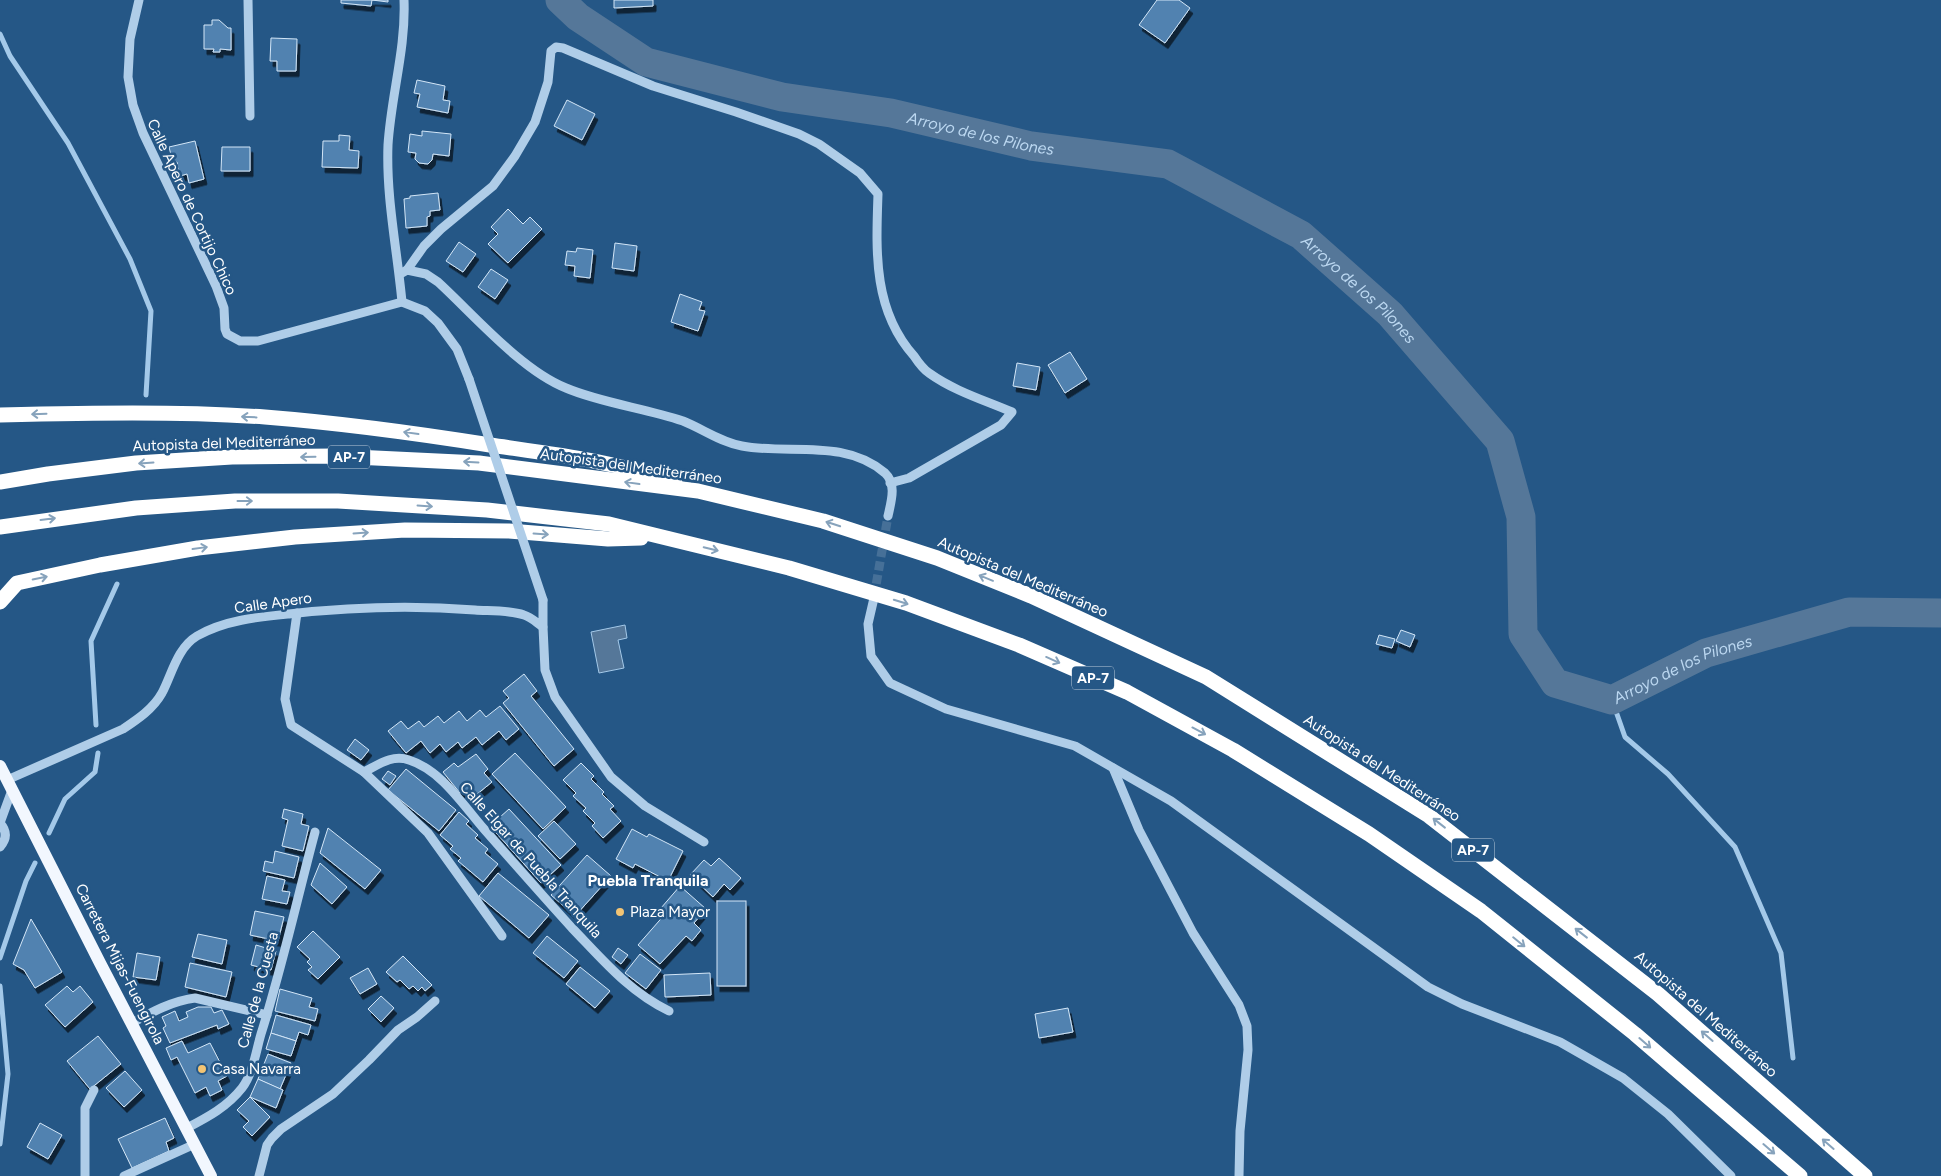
<svg xmlns="http://www.w3.org/2000/svg" width="1941" height="1176" viewBox="0 0 1941 1176" font-family="Figtree,sans-serif">
  <style>
    .water { fill: #579; stroke: #a4c9e9 }
    .lines { fill: none; stroke-linecap: round; stroke-linejoin: round }
    .stream { stroke: #a4c9e9; stroke-width: 5 }
    .river { stroke: #579; stroke-width: 29 }
    .building { fill: #5182b0; stroke: #d3e6f7; filter: url(#shadow) }
    .minor-tunnel { stroke: #467098; stroke-width: 9; stroke-dasharray: 9 4.5; stroke-linecap: butt }
    .minor { stroke: #afcde8; stroke-width: 9 }
    .major { stroke: #f2f7fe; stroke-width: 12 }
    .highway { stroke: #fff; stroke-width: 15 }
    .minor-bridge { stroke: #afcde8; stroke-width: 9 }
    .oneway { stroke: #87a3bc }
    .poi-dot { fill: #f2c474; stroke: #255786; stroke-width: 2 }
    .labels { text-anchor: middle; dominant-baseline: central; stroke-width: 5; stroke-linejoin: round; paint-order: stroke }
    .shield { fill: #255786; stroke: #becddb; stroke-width: 1 }
    .shield-label { font-size: 14px; font-weight: bold; fill: #fff }
    .street-label { font-size: 15px; fill: #fff; stroke: #255786 }
    .poi-label { font-size: 15px; fill: #fff; stroke: #255786; text-anchor: start }
    .water-label { font-size: 16px; font-style: italic; fill: #bbd7f0; stroke: #255786 }
    .neighbourhood-label { font-size: 16px; font-weight: bold; fill: #fff; stroke: #255786 }
  </style>
  <defs>
    <filter id="shadow"><feDropShadow dx="3" dy="5.5" stdDeviation="0" flood-color="#0009"/></filter>
  </defs>
  <rect width="100%" height="100%" fill="#255786"/>
  <!-- water -->
  <path class="water" d="M625 625 627 638 618 640 624 668 599 673 591 632Z"/>
  <g class="lines">
    <!-- stream -->
    <g class="stream">
      <path d="M0 34 10 56 68 143 130 259 151 311 146 395"/>
      <path d="M1612 700 1625 737 1668 774 1735 847 1781 953 1793 1058"/>
      <path d="M96 725 91 641 117 584"/>
      <path d="M49 833 65 799 95 772 98 753"/>
      <path d="M0 958 26 881 35 863"/>
      <path d="M0 986 8 1074 0 1144"/>
    </g>
    <!-- river -->
    <path class="river" id="s1" d="M560 0 578 17 646 62 782 97 891 113 1031 146 1168 164 1301 235 1390 314 1500 441 1521 517 1523 634 1555 683 1612 700 1706 653 1849 612 1941 613"/>
  </g>
  <!-- building -->
  <g class="building">
    <path d="M341 0H388V2L372 0 371 6 341 3Z"/>
    <path d="M614 0H653V6L614 8Z"/>
    <path d="M1157 0H1179L1190 8 1165 43 1139 25Z"/>
    <path d="M212 20H219L228 28H231V50L220 49V52H213L214 49H204V25H212Z"/>
    <path d="M271 38 297 39 296 71H277V61H270Z"/>
    <path d="M417 80 445 86 443 100 450 101 448 113 417 107 420 94 414 93Z"/>
    <path d="M567 100 595 114 582 140 554 126Z"/>
    <path d="M422 131 451 134 449 156 433 154 432 160 428 164 419 163 415 159 416 153 408 152 410 134 422 136Z"/>
    <path d="M339 135 350 136 349 150 359 151 358 168 322 167 323 141H339Z"/>
    <path d="M195 141 204 179 189 183 187 174 180 176 177 162 173 163 169 147Z"/>
    <path d="M222 147H250V171H221Z"/>
    <path d="M438 193 440 210 430 211V216L427 217V226L406 228 404 199 410 198V196Z"/>
    <path d="M508 209 523 224 530 217 542 229 508 263 488 244 498 234 491 227Z"/>
    <path d="M459 242 476 254 463 272 446 261Z"/>
    <path d="M615 243 637 246 634 271 612 268Z"/>
    <path d="M577 248 593 250 590 278 574 276 575 266 565 265 567 251 576 252Z"/>
    <path d="M491 269 508 280 495 299 478 287Z"/>
    <path d="M680 294 702 302 699 310 705 311 698 331 671 322Z"/>
    <path d="M1070 352 1087 379 1065 393 1048 365Z"/>
    <path d="M1017 363 1040 367 1036 390 1013 386Z"/>
    <path d="M1401 630 1415 635 1410 647 1396 641Z"/>
    <path d="M1379 635 1395 639 1392 648 1376 644Z"/>
    <path d="M524 674 537 691 531 696 574 749 554 766 503 703 509 698 503 691Z"/>
    <path d="M500 706 519 729 506 740 499 731 482 745 476 737 462 748 458 742 446 752 440 744 430 753 421 741 406 753 388 731 401 721 408 729 419 721 424 727 438 716 444 723 459 711 467 721 480 710 486 717Z"/>
    <path d="M355 739 369 750 361 760 347 750Z"/>
    <path d="M515 753 566 807 543 829 492 774Z"/>
    <path d="M476 754 488 769 484 773 492 782 476 795 473 792 469 795 465 790 460 793 443 772 454 763 458 767Z"/>
    <path d="M581 763 594 776 591 779 604 792 602 794 614 806 610 809 621 821 603 838 592 826 595 823 583 811 586 808 573 796 576 793 563 780Z"/>
    <path d="M406 769 456 810 439 831 388 790Z"/>
    <path d="M388 771 396 776 390 785 382 779Z"/>
    <path d="M284 809 303 814 301 824 309 826 303 851 282 846 288 820 282 818Z"/>
    <path d="M509 809 561 865 541 883 490 826Z"/>
    <path d="M459 812 469 821 466 824 478 835 475 838 488 849 485 853 498 864 483 882 458 861 461 858 450 849 453 846 440 835Z"/>
    <path d="M554 821 576 844 560 859 538 836Z"/>
    <path d="M328 828 381 870 365 889 320 853Z"/>
    <path d="M632 829 647 837 649 834 683 851 668 881 635 864 633 868 616 859Z"/>
    <path d="M275 851 299 857 294 878 263 871 265 861 273 863Z"/>
    <path d="M587 855 611 876 575 916 551 895Z"/>
    <path d="M719 858 741 878 730 890 724 884 713 897 690 875 704 860 711 866Z"/>
    <path d="M320 863 347 887 332 904 311 885Z"/>
    <path d="M498 873 549 915 529 938 479 896Z"/>
    <path d="M267 876 285 880 282 891 290 892 287 904 262 899Z"/>
    <path d="M680 886 706 909 694 923 701 930 692 941 686 936 660 964 638 945 666 913 661 908Z"/>
    <rect x="717" y="901" width="29" height="85"/>
    <path d="M255 911 284 917 278 941 250 935Z"/>
    <path d="M31 919 62 972 35 988 24 970 13 964Z"/>
    <path d="M313 931 340 957 318 979 308 970 312 967 307 962 310 959 297 947Z"/>
    <path d="M198 934 227 940 222 964 192 957Z"/>
    <path d="M547 936 578 961 564 978 533 953Z"/>
    <path d="M256 945 276 951 271 970 251 965Z"/>
    <path d="M618 948 628 955 621 964 612 957Z"/>
    <path d="M137 953 160 957 156 980 133 977Z"/>
    <path d="M640 954 661 970 646 989 625 973Z"/>
    <path d="M403 956 432 985 425 991 422 987 418 991 413 986 409 989 400 980 397 982 386 972Z"/>
    <path d="M190 963 232 972 226 997 185 987Z"/>
    <path d="M580 967 610 991 595 1008 566 984Z"/>
    <path d="M368 968 377 984 360 994 350 978Z"/>
    <path d="M710 973 711 995 665 997 664 975Z"/>
    <path d="M67 986 73 992 80 986 93 1002 65 1027 45 1005Z"/>
    <path d="M280 989 312 998 309 1007 318 1009 315 1021 275 1011Z"/>
    <path d="M381 996 394 1008 381 1022 368 1009Z"/>
    <path d="M198 1007H211L214 1013 222 1010 229 1024 218 1029 217 1025 170 1043 163 1028 166 1026 162 1017 175 1011 179 1021 188 1017 186 1012Z"/>
    <path d="M1068 1008 1073 1032 1039 1038 1035 1014Z"/>
    <path d="M276 1015 311 1025 308 1035 299 1032 296 1041 271 1033Z"/>
    <path d="M271 1033 296 1041 291 1056 266 1049Z"/>
    <path d="M98 1036 121 1064 90 1089 67 1061Z"/>
    <path d="M182 1041 188 1053 210 1043 227 1076 218 1081 222 1090 210 1096 206 1087 195 1093 177 1057 171 1060 166 1048Z"/>
    <path d="M268 1054 291 1063 280 1089 258 1079Z"/>
    <path d="M125 1071 142 1090 124 1107 106 1088Z"/>
    <path d="M258 1079 283 1090 276 1108 250 1097Z"/>
    <path d="M250 1097 270 1117 252 1136 243 1127 249 1121 237 1110Z"/>
    <path d="M165 1118 174 1138 166 1142 169 1151 132 1168 118 1139Z"/>
    <path d="M40 1123 62 1135 48 1159 27 1147Z"/>
  </g>
  <g class="lines">
    <!-- minor-tunnel -->
    <path class="minor-tunnel" d="M874 597 888 516"/>
    <!-- minor -->
    <g class="minor">
      <path d="M139 0 130 39 128 77 133 105 143 133 216 286 224 308 225 329 227 334 240 341H258L402 302 425 311 438 323 457 349 469 379"/>
      <path d="M248 0 250 116"/>
      <path d="M407 270 426 274 438 282C474 315 521 370 566 388 601 403 645 408 683 421 703 429 720 442 742 446 788 455 844 438 885 473 897 484 891 502 888 516"/>
      <path d="M400 274 407 270 424 246 441 229 493 186 515 156 535 122 548 82 551 51 556 47 563 48 653 86 736 112 799 134 819 144 860 173 878 194C876 252 873 310 914 356 918 362 923 369 929 373 954 391 984 400 1012 412L1001 425 909 478 890 483"/>
      <path d="M402 302C397 249 386 197 388 145 391 96 406 49 404 0"/>
      <path d="M874 598 868 624 871 656 890 683 946 709 1075 746 1171 801 1428 987 1462 1004 1560 1042 1623 1078 1668 1114 1731 1176"/>
      <path d="M297 613 285 699 291 725 364 772 428 833 502 936"/>
      <path d="M543 627 545 670 555 697 611 777 645 806 704 842"/>
      <path d="M1113 768 1139 830 1193 933 1239 1005 1247 1026 1248 1050 1240 1131 1239 1176"/>
      <path d="M364 772C378 765 392 754 409 760 441 770 463 805 484 829 513 862 542 895 572 928 602 959 629 992 669 1011"/>
      <path d="M7 780 123 729C138 719 153 709 162 693 172 674 177 648 197 636 225 620 258 617 289 614 351 607 412 605 475 610 490 611 509 610 524 615 531 617 537 623 543 627V600"/>
      <path d="M0 847C7 839 7 831 0 823L12 790"/>
      <path d="M132 1023C152 1012 172 1001 195 998L267 1015"/>
      <path d="M187 1128C208 1117 227 1107 242 1088 253 1074 256 1051 261 1034 282 968 297 899 315 832"/>
      <path d="M85 1176V1108L94 1090"/>
      <path d="M124 1176 195 1144"/>
      <path d="M259 1176 267 1145 272 1138 281 1129 333 1094 369 1060 398 1030 417 1017 435 1001"/>
    </g>
    <!-- major -->
    <path class="major" d="M0 766 100 963 211 1176"/>
    <!-- highway -->
    <g class="highway">
      <path d="M0 415C88 413 177 411 265 417 340 423 415 433 490 445 552 454 616 461 675 483"/>
      <path d="M0 482 48 474 136 463 232 457 334 456 479 463 698 491 823 521 937 558 1031 596 1206 677 1429 816 1658 994 1865 1176"/>
      <path d="M0 527 136 508 235 501H338L487 510 609 524 789 568 906 603 1019 645 1127 692 1233 750 1369 834 1481 911 1635 1034 1800 1176"/>
      <path d="M0 602 17 583 100 565 198 548 295 537 405 530 509 531 608 539 641 538"/>
    </g>
    <!-- minor-bridge -->
    <path class="minor-bridge" d="M469 379 543 600"/>
  </g>
  <!-- one-way arrows -->
  <defs><path id="oneway-shaft" d="M-6 0H5M1.5-3L5.5 0L1.5 3" fill="none" stroke-width="1.6" stroke-linecap="round" stroke-linejoin="round" transform="scale(1.25)"/></defs>
  <g class="oneway">
    <use href="#oneway-shaft" transform="translate(39 414) rotate(178)"/>
    <use href="#oneway-shaft" transform="translate(249 417) rotate(-177)"/>
    <use href="#oneway-shaft" transform="translate(411 433) rotate(-172)"/>
    <use href="#oneway-shaft" transform="translate(308 457) rotate(179)"/>
    <use href="#oneway-shaft" transform="translate(471 462) rotate(-177)"/>
    <use href="#oneway-shaft" transform="translate(146 463) rotate(176)"/>
    <use href="#oneway-shaft" transform="translate(632 483) rotate(-172)"/>
    <use href="#oneway-shaft" transform="translate(245 501)"/>
    <use href="#oneway-shaft" transform="translate(425 506) rotate(4)"/>
    <use href="#oneway-shaft" transform="translate(48 519) rotate(-7)"/>
    <use href="#oneway-shaft" transform="translate(833 524) rotate(-162)"/>
    <use href="#oneway-shaft" transform="translate(361 533) rotate(-4)"/>
    <use href="#oneway-shaft" transform="translate(541 534) rotate(4)"/>
    <use href="#oneway-shaft" transform="translate(200 548) rotate(-8)"/>
    <use href="#oneway-shaft" transform="translate(711 549) rotate(13)"/>
    <use href="#oneway-shaft" transform="translate(40 578) rotate(-12)"/>
    <use href="#oneway-shaft" transform="translate(986 578) rotate(-158)"/>
    <use href="#oneway-shaft" transform="translate(901 602) rotate(17)"/>
    <use href="#oneway-shaft" transform="translate(1053 660) rotate(24)"/>
    <use href="#oneway-shaft" transform="translate(1199 731) rotate(28)"/>
    <use href="#oneway-shaft" transform="translate(1439 823) rotate(-142)"/>
    <use href="#oneway-shaft" transform="translate(1581 933) rotate(-142)"/>
    <use href="#oneway-shaft" transform="translate(1519 942) rotate(39)"/>
    <use href="#oneway-shaft" transform="translate(1707 1036) rotate(-139)"/>
    <use href="#oneway-shaft" transform="translate(1645 1043) rotate(41)"/>
    <use href="#oneway-shaft" transform="translate(1828 1144) rotate(-139)"/>
    <use href="#oneway-shaft" transform="translate(1769 1149) rotate(41)"/>
  </g>
  <!-- markers -->
  <g class="poi-dot">
    <circle cx="620" cy="912" r="5"/>
    <circle cx="202" cy="1069" r="5"/>
  </g>
  <g class="labels">
    <!-- shield labels -->
    <g class="shield">
      <rect x="328" y="445.5" width="42" height="23" rx="4"/>
      <rect x="1072" y="666.5" width="42" height="23" rx="4"/>
      <rect x="1452" y="838.5" width="42" height="23" rx="4"/>
    </g>
    <g class="shield-label">
      <text x="349" y="457">AP-7</text>
      <text x="1093" y="678">AP-7</text>
      <text x="1473" y="850">AP-7</text>
    </g>
    <!-- street labels -->
    <g class="street-label">
      <text transform="translate(192 207) rotate(65)">Calle Apero de Cortijo Chico</text>
      <text transform="translate(224 443) rotate(-2)">Autopista del Mediterráneo</text>
      <text transform="translate(631 466) rotate(8)">Autopista del Mediterráneo</text>
      <text transform="translate(1023 577) rotate(23)">Autopista del Mediterráneo</text>
      <text transform="translate(273 603) rotate(-8)">Calle Apero</text>
      <text transform="translate(1382 768) rotate(33)">Autopista del Mediterráneo</text>
      <text transform="translate(531 860) rotate(48)">Calle Elgar de Puebla Tranquila</text>
      <text transform="translate(120 964) rotate(63)">Carretera Mijas-Fuengirola</text>
      <text transform="translate(258 990) rotate(-75)">Calle de la Cuesta</text>
      <text transform="translate(1706 1014) rotate(41)">Autopista del Mediterráneo</text>
    </g>
    <!-- poi labels -->
    <g class="poi-label">
      <text x="630" y="912">Plaza Mayor</text>
      <text x="212" y="1069">Casa Navarra</text>
    </g>
    <!-- water labels -->
    <g class="water-label">
      <text stroke="none"><textPath href="#s1" startOffset="449">Arroyo de los Pilones</textPath></text>
      <text stroke="none"><textPath href="#s1" startOffset="869">Arroyo de los Pilones</textPath></text>
      <text stroke="none"><textPath href="#s1" startOffset="1468">Arroyo de los Pilones</textPath></text>
    </g>
    <!-- neighbourhood labels -->
    <g class="neighbourhood-label">
      <text x="648" y="880">Puebla Tranquila</text>
    </g>
  </g>
</svg>
